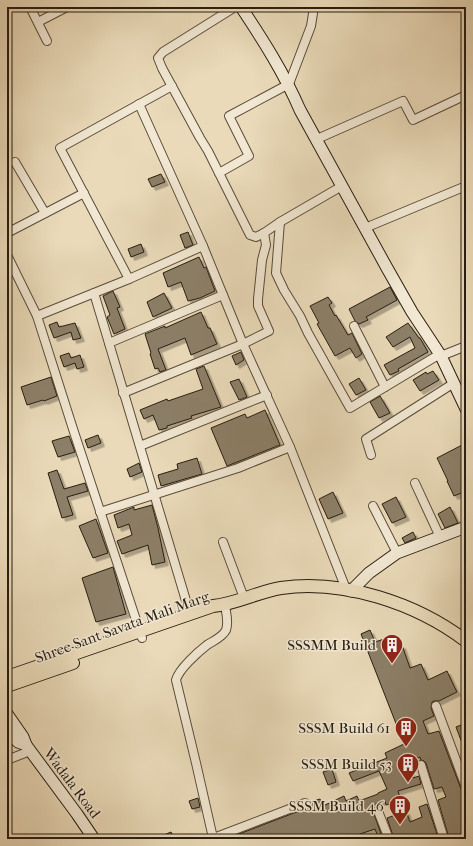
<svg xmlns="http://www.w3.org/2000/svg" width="473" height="846" viewBox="0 0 473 846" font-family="'IM FELL French Canon',serif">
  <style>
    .building { fill: #8c7f68; stroke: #271d10; filter: url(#shadow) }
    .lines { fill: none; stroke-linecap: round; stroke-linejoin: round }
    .street-casing { stroke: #584c3a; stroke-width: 10 }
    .secondary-casing { stroke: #271d10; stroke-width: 13 }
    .primary-casing { stroke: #271d10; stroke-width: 14 }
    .street { stroke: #f1e7d2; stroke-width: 8 }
    .secondary { stroke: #f1e7d2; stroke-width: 11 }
    .primary { stroke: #eadab9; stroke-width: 12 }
    .labels { text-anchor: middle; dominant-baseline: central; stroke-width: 3; stroke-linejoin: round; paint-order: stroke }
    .street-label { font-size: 15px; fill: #271d10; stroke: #f1e7d2 }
    .poi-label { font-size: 15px; fill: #271d10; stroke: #f1e7d2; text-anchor: end }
  </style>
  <defs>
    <filter id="shadow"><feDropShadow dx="3.5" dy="3.5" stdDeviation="0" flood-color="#0004"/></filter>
  </defs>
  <rect width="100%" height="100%" fill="#eadab9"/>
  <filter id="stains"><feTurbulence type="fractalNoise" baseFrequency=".005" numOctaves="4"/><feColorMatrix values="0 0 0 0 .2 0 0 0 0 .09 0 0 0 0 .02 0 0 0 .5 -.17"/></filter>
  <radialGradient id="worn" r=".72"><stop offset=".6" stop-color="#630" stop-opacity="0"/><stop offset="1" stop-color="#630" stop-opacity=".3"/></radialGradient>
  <!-- building -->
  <g class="building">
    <path d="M161 174 165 182 152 187 148 179Z"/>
    <path d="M188 232 193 245 185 248 180 235Z"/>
    <path d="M141 244 144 252 131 257 128 249Z"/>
    <path d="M199 257 204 268 206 267 215 291 200 298 188 301 181 282 168 287 163 273Z"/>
    <path d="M390 287 397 300 366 317 368 320 359 324 355 321 349 309Z"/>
    <path d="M113 291 120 307 117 308 125 329 114 334 107 317 110 315 103 296Z"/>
    <path d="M164 293 172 308 153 317 147 302Z"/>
    <path d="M328 297 332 303 329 305 335 316 336 315 348 335 352 333 362 354 356 358 350 348 335 356 317 324 319 323 310 306Z"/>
    <path d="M201 312 208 328H210L217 344 191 355 185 338 158 349 166 370 160 372 158 368 155 369 150 354 151 353 145 334 165 326V328Z"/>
    <path d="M57 322 59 327 75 323 81 338 73 340 71 332 54 338 49 325Z"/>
    <path d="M408 323 419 338H420L428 352 398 369 399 371 390 375 384 365 415 348 410 337 393 347 386 337Z"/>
    <path d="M241 352 244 360 236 365 232 356Z"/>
    <path d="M69 353 71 358 80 355 84 367 77 369 75 363 64 367 60 356Z"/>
    <path d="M204 366 221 407 191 416 192 418 167 426V428L159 430 153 415 144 419 140 410 167 399 168 401 203 389 196 369Z"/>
    <path d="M433 371 439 380 420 391 413 380 426 372 427 374Z"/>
    <path d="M51 377 57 396 44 401 43 400 27 405 21 387Z"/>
    <path d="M359 378 366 390 356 395 349 384Z"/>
    <path d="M239 379 247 397 239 400 230 382Z"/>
    <path d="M380 396 390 413 379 418 370 402Z"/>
    <path d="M265 410 280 445 227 466 211 428 245 414 247 418Z"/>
    <path d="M98 435 101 443 88 448 85 440Z"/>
    <path d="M69 436 75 452 58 457 52 441Z"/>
    <path d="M464 444 466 448V491L454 496 447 481H448L437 458Z"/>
    <path d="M197 458 202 474 161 486 158 475 178 469 177 464Z"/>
    <path d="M139 463 142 472 130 477 127 469Z"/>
    <path d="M57 470 64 489 85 483 88 491 67 497 73 515 62 518 48 473Z"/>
    <path d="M333 492 343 513 328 519 319 499Z"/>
    <path d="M396 497 406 517 392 523 382 504Z"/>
    <path d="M152 505 158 528 165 562 152 565 148 545 122 554 117 541 132 535 129 524 118 528 114 515 134 507V510Z"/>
    <path d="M450 507 458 523 445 528 438 514Z"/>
    <path d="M96 519 108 553 93 558 79 526Z"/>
    <path d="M413 532 416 538 405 543 402 538Z"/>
    <path d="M113 567 126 614 96 622 82 578Z"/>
    <path d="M370 630 375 642 384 639 389 650 402 645 410 668 421 664 428 680 447 671 454 686 457 692 439 701H434L432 702 431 708 434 716 423 721 428 734 439 731 461 789 466 792V832L449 838 438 800 446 797 442 787 434 789 426 763 424 761 421 760 420 757 407 762 413 778 419 776 421 784 398 791 401 800 386 805 385 800 371 806 383 839H379L375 829 360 834 362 839H348L347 834 332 839 331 836 323 839H226L307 808 309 806 310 802 320 799 323 806 344 796 346 801 357 796 359 801 378 794V793L387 789 379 771 353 781 349 773 387 758 385 753 404 744 361 634Z"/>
    <path d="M466 723V751H465L456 727Z"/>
    <path d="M332 769 336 782 328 785 323 772Z"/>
    <path d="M198 798 200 807 192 809 189 801Z"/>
    <path d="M427 804 438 837 432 839H394L387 818 406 811 410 822 422 817 419 807Z"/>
    <path d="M171 832 175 839H155Z"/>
  </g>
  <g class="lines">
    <!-- street casing -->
    <g class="street-casing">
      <g id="street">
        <path d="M30 7 47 41"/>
        <path d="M235 7 163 52 158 58 162 68 200 138 208 151 250 235 256 237 264 233 280 222 276 273 284 290 300 316 308 333 350 408 440 354"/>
        <path d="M38 22 67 7"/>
        <path d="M139 104 203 246 243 344 290 447 346 589"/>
        <path d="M317 139 403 101 413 120 466 95"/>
        <path d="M15 162 45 213"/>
        <path d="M219 173 249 156 229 116 289 84 311 26 314 7"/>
        <path d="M280 222 342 186"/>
        <path d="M365 228 466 186"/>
        <path d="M7 233 84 193"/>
        <path d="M7 255 37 316 73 429 142 638"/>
        <path d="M129 279 60 148 172 86"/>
        <path d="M94 293 190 614"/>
        <path d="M37 316 129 279 203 246"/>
        <path d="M354 326 385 387"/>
        <path d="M109 343 223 295"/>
        <path d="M441 356 466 346"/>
        <path d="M123 393 243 344 269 331 258 306V299L262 260 266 245 264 233"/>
        <path d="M140 446 267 395"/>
        <path d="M371 455 366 439 454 383"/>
        <path d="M415 483 440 537"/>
        <path d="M373 506 397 553"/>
        <path d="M100 512 238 468 290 447"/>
        <path d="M223 542 244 598"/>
        <path d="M436 706 466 787"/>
        <path d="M7 760 30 751"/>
        <path d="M421 765 444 839"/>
        <path d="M378 811 389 839"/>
        <path d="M213 838 196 763 176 680C179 669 198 652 207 645 213 641 223 637 226 630 229 622 226 613 225 605"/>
        <path d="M211 839 305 803"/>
      </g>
    </g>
    <!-- secondary casing -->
    <g class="secondary-casing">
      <g id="secondary">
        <path d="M241 7C263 40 284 73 300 110L387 268 412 312 441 356 466 409"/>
        <path d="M351 591 369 573 397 553 466 527"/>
        <path d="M7 714 23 737 26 745 77 814 94 839"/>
        <path d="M7 731 18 742 26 745"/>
      </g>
    </g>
    <!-- primary casing -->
    <g class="primary-casing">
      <g id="primary">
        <path d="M7 677 213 606C236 604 257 592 281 588 343 579 416 603 466 641"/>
        <path d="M7 686 73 663"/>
      </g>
    </g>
    <!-- street -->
    <use href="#street" class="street"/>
    <!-- secondary -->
    <use href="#secondary" class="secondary"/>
    <!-- primary -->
    <use href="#primary" class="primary"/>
  </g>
  <!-- icons -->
  <defs>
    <g id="building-pin" transform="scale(1.15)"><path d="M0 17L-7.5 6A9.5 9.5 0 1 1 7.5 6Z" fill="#8f2418" stroke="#f1e7d2"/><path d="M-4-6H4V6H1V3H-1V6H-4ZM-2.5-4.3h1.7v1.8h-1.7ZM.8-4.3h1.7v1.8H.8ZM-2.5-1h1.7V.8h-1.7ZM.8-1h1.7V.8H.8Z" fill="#fff"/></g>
  </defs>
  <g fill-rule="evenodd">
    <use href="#building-pin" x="392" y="645"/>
    <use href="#building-pin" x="406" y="728"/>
    <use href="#building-pin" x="408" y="764"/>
    <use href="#building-pin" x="400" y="806"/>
  </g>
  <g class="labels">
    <!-- street labels -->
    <g class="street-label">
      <text transform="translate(122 627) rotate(-20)">Shree Sant Savata Mali Marg</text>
      <text transform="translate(72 783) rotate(53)">Wadala Road</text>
    </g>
    <!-- poi labels -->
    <g class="poi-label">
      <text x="376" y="645">SSSMM Build</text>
      <text x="390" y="728">SSSM Build 61</text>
      <text x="392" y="764">SSSM Build 53</text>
      <text x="384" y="806">SSSM Build 46</text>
    </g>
  </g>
  <!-- margin -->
  <rect width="473" height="846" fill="none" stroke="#eadab9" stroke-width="24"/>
  <rect x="8" y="8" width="457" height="830" fill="none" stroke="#271d10" stroke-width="2"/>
  <rect x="12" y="12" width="449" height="822" fill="none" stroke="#271d10"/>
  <rect width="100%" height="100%" filter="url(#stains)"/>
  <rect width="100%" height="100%" fill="url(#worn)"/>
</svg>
